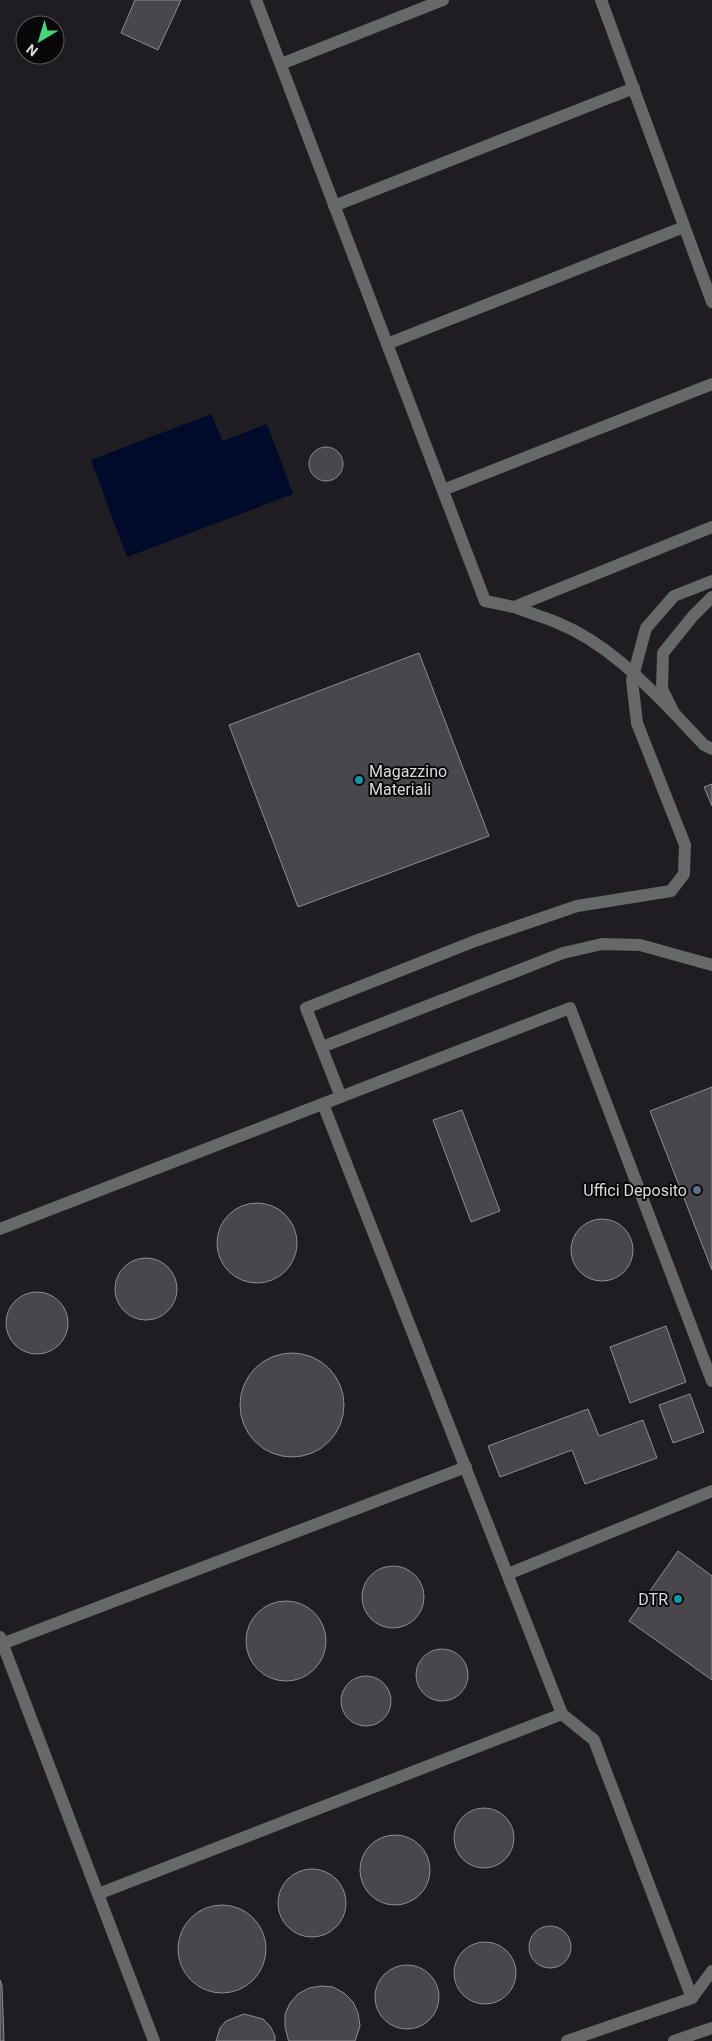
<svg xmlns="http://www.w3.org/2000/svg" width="712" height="2041" viewBox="0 0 712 2041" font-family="Roboto,sans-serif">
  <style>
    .water { fill: #000a2b }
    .building { fill: #49464c; stroke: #8f8d94 }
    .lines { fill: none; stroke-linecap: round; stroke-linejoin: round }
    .minor { stroke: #666968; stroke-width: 12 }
    .culture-dot { fill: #0f9aa8; stroke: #08080a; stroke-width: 2 }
    .service-dot { fill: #5c6f8a; stroke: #08080a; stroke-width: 2 }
    .labels { text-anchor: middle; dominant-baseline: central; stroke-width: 4; stroke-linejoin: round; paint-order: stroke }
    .poi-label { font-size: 16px; fill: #dcdade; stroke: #08080a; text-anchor: end }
  </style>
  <rect width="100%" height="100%" fill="#1f1d22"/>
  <!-- water -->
  <path class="water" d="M211 414 223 441 267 424 293 494 127 557 91 460Z"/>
  <!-- building -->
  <g class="building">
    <path d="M135 0H181L158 50 121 33Z"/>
    <circle cx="326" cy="464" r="17"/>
    <path d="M419 653 489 836 298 907 229 725Z"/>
    <path d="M712 784V806L704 787Z"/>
    <path d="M712 1087V1270L650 1111Z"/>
    <path d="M462 1110 500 1211 471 1222 433 1120Z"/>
    <circle cx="257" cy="1243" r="40"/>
    <circle cx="602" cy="1250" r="31"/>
    <circle cx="146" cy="1289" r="31"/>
    <circle cx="37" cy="1323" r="31"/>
    <path d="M666 1326 686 1382 630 1403 610 1347Z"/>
    <circle cx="292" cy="1405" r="52"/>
    <path d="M690 1394 704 1432 673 1443 659 1405Z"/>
    <path d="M588 1409 599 1436 643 1420 657 1458 585 1484 572 1450 500 1477 488 1446Z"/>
    <path d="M678 1551 712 1576V1680L629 1621Z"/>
    <circle cx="393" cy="1597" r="31"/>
    <circle cx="286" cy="1641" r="40"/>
    <circle cx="442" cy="1675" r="26"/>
    <circle cx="366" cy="1701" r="25"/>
    <circle cx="484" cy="1838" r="30"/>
    <circle cx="395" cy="1870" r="35"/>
    <circle cx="312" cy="1903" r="34"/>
    <circle cx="222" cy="1949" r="44"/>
    <circle cx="550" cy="1947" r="21"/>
    <circle cx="485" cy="1973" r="31"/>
    <circle cx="407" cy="1997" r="32"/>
    <path d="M0 1980 2 1985 4 2041H0Z"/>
    <path d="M321 1986 333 1987 344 1993 353 2002 358 2013 360 2026 355 2041H289L288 2039 285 2026V2014L290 2003 298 1994 309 1988Z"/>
    <path d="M244 2014 263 2019 270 2026 275 2036V2041H216L220 2028 226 2021Z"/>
  </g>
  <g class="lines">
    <!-- minor -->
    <g class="minor">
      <path d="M256 0 485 601 514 607 712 527"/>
      <path d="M601 0 712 302"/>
      <path d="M281 64 443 0"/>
      <path d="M334 206 634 88"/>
      <path d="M387 344 684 227"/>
      <path d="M443 490 712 384"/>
      <path d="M712 597 693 616 663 653 662 689 674 713 704 745 712 749"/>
      <path d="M514 607C529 613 544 617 558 623 604 642 640 678 674 713"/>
      <path d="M322 1047 563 953 602 944 640 945 712 965"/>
      <path d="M341 1097 306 1008 475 941 577 906 671 891 684 874 685 845 637 723 632 680 646 628 674 596 712 581"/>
      <path d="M0 1229 570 1008 712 1381"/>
      <path d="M508 1574 712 1491"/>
      <path d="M0 1637 154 2041"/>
      <path d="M2 1644 466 1467"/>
      <path d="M562 1714 594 1740 692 1998 567 2041"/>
      <path d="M98 1894 562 1714 323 1104"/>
      <path d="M692 1998 712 1971"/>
      <path d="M674 2041 712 2028"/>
    </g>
  </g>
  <!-- markers -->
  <g class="culture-dot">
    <circle cx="359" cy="780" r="5"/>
    <circle cx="678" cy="1599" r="5"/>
  </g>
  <circle class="service-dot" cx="697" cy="1190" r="5"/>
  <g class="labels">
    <!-- poi labels -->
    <g class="poi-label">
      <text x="369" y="771" text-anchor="start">Magazzino<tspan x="369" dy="18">Materiali</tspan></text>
      <text x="687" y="1190">Uffici Deposito</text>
      <text x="668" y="1599">DTR</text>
    </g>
  </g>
  <!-- north arrow -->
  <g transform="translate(40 40) rotate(218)"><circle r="24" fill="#08080a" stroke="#5d5c5f"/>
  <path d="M0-4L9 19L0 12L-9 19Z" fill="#44d77a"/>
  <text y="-8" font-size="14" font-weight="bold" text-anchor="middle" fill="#dcdade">N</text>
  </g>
</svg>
